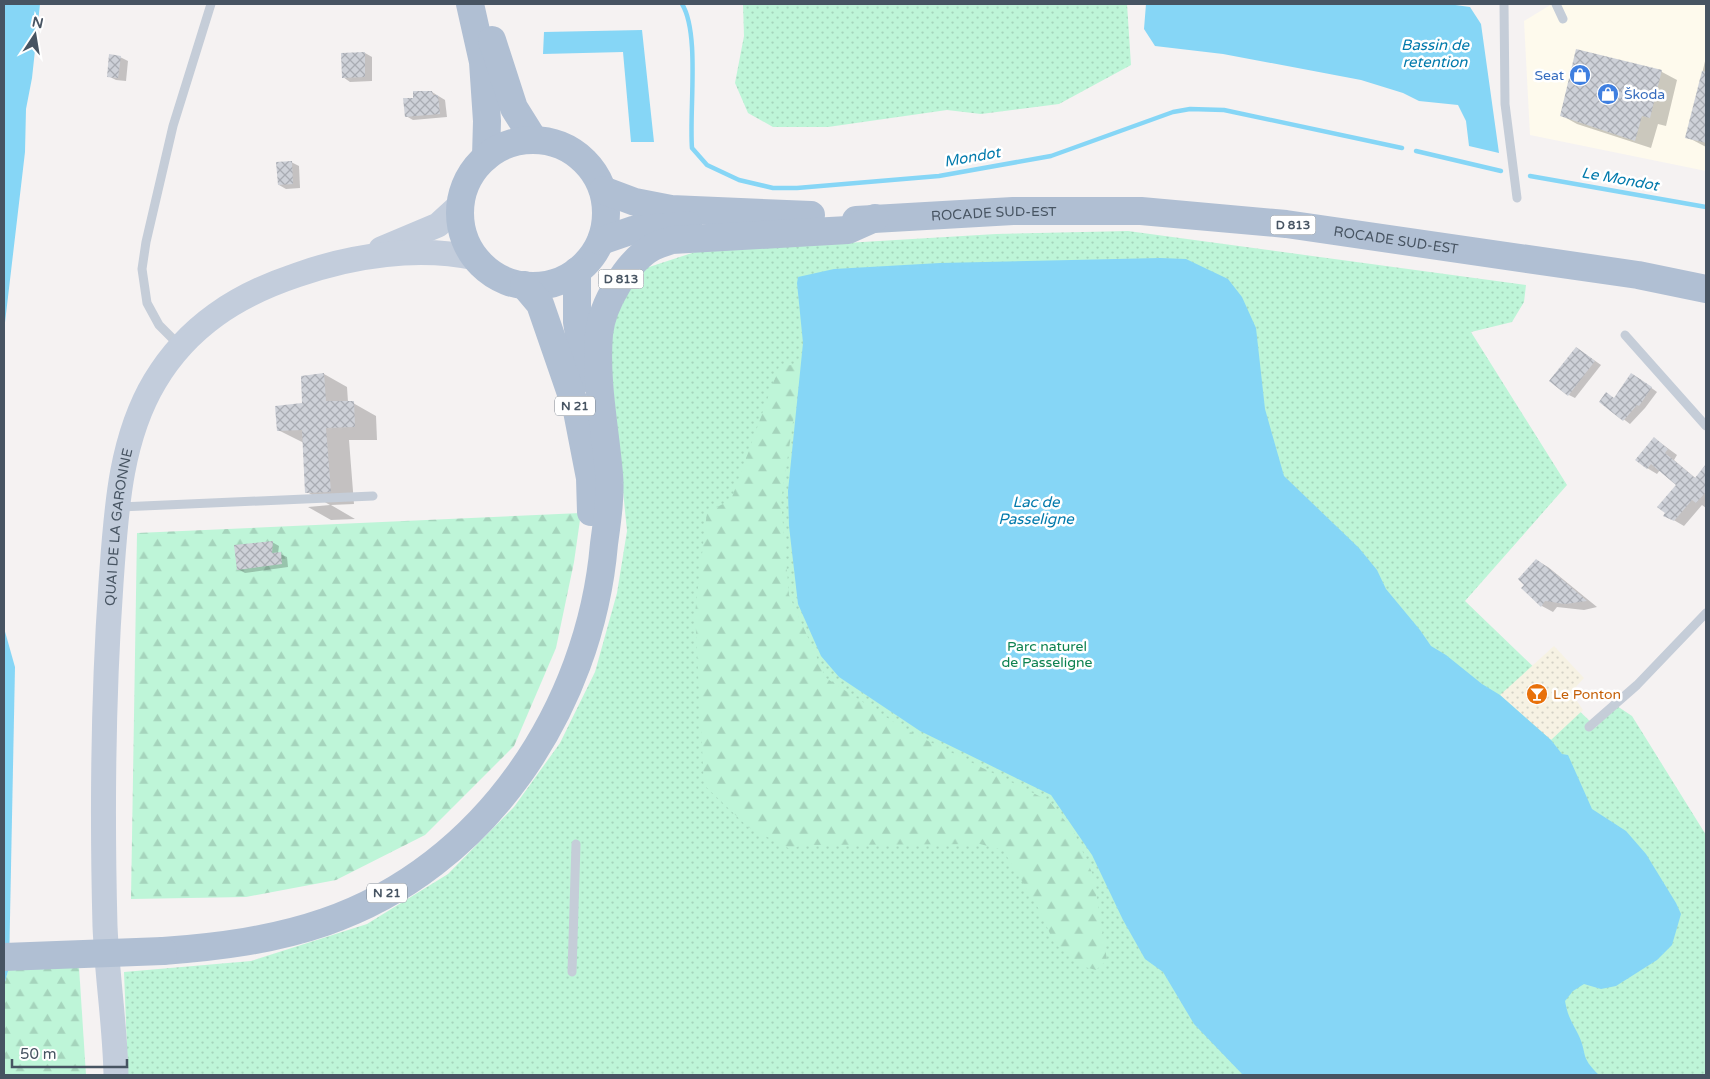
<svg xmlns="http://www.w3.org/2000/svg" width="1710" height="1079" viewBox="0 0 1710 1079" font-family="'Varela Round',sans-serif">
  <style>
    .commercial { fill: #fefaed }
    .grass { fill: url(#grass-dots) }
    .forest { fill: url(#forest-firs) }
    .sand { fill: url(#sand-dots) }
    .water { fill: #86d6f6 }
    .shadow { fill: #0003 }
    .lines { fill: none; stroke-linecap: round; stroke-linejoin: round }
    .stream { stroke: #86d6f6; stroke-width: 4.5 }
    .building { fill: url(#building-cross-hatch) }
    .lane { stroke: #c5cdd8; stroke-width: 9 }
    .secondary { stroke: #c3cddc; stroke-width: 25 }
    .primary { stroke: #b0bfd3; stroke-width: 28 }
    .primary-bridge { stroke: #b0bfd3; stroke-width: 28 }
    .labels { text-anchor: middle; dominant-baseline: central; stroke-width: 5; stroke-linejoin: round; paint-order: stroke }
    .shield { fill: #fff; stroke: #7e8791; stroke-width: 1 }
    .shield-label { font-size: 12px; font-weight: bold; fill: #475462 }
    .shop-label { font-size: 14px; fill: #366cbe; stroke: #fff; text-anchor: end }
    .street-label { font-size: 14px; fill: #475462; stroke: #fff }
    .park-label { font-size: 14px; fill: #0d8251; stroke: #fff }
    .food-label { font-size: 14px; fill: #c56008; stroke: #fff; text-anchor: start }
    .water-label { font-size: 15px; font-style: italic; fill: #027aac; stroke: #fff }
  </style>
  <defs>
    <pattern id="grass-dots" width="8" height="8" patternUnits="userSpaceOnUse" patternTransform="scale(1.25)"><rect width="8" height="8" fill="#bef5d8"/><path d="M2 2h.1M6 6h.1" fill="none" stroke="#a5d4bc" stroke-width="1.8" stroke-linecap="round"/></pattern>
    <pattern id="forest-firs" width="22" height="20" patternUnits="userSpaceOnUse" patternTransform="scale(1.25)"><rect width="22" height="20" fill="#bef5d8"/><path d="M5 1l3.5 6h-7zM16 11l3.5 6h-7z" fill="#a5d4bc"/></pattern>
    <pattern id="sand-dots" width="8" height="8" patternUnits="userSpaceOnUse" patternTransform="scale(1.25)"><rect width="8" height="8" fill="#f6f2e3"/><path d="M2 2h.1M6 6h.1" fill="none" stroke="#d4d1c5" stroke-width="1.8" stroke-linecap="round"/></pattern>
    <pattern id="building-cross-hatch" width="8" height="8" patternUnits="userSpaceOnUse" patternTransform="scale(1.25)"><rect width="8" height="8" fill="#ced1d8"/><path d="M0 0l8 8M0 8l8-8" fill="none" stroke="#a9acb3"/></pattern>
  </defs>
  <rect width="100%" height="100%" fill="#f5f2f2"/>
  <!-- commercial -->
  <path class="commercial" d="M1552 4H1706V171L1530 135 1524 21Z"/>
  <!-- grass -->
  <g class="grass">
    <path d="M743 4H1127L1131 65 1059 104 981 114 947 110 828 127H773L748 113 735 83 744 36Z"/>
    <path d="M1128 231 1526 285 1524 302 1512 322 1471 332 1567 485 1465 601 1596 727 1617 706 1632 716 1706 835V1075H128L124 972 251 961 367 924 448 874 514 807 560 743 595 672 617 593 627 531 609 348 614 303 646 268 695 252 996 234Z"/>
  </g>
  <!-- forest -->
  <g class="forest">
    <path d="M802 363 781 501 789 595 826 678 906 730 1049 801 1074 832 1093 875 1107 960 1096 970 1081 966 1054 943 1040 911 1003 850 980 844 800 845 792 850 748 827 704 785 695 613 707 512 731 500 779 367Z"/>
    <path d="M581 513 574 562 556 648 514 746 425 835 336 880 246 897 131 899 137 533Z"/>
    <path d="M79 967 86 1075H4V985L9 968Z"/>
  </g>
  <!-- sand -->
  <path class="sand" d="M1554 646 1584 678 1571 692 1583 710 1551 740 1500 695Z"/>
  <!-- water -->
  <g class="water">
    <path d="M4 4H40L32 78 26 109 25 152 4 331Z"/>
    <path d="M1146 4H1448L1470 7 1481 24 1499 153 1469 146 1466 121 1458 105 1419 101 1403 93 1361 80 1223 54 1155 46 1144 29Z"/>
    <path d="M642 30 654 142H631L623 52 543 54 544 32Z"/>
    <path d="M1160 258 1186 259 1228 279 1242 297 1256 328 1265 409 1284 476 1359 548 1377 570 1386 589 1420 630 1431 646 1446 655 1482 684 1500 695 1551 740 1562 754 1568 755 1592 809 1626 831 1646 854 1676 903 1681 914 1672 945 1657 960 1616 986 1601 989 1584 984 1573 991 1565 1001C1568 1017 1571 1020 1578 1034 1588 1054 1579 1056 1599 1075H1243L1194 1024 1163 972 1145 959 1123 920 1092 855 1051 795 920 731 839 677 821 656 798 604 789 526 788 491 803 343 797 283 798 277 834 269 940 263Z"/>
    <path d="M4 628 15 667 9 968 4 985Z"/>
  </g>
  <!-- shadow -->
  <g class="shadow">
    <path d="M1577 50 1662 72 1677 80 1666 126 1658 124 1651 148 1577 124 1561 115Z"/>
    <path d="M365 53 372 57V81L350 82 343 77Z"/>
    <path d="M120 57 128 61 126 81 116 80 108 76Z"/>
    <path d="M1706 57V147L1687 137Z"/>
    <path d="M432 92 445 100 447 117 413 120 406 116Z"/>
    <path d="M291 162 299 166 300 188 286 189 279 185Z"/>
    <path d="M1577 348 1601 365 1575 398 1569 395Z"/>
    <path d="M324 374 347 387 348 402 353 403 376 416 377 440H349L354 504 331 505 355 519 331 520 308 507 330 505 307 492 304 443 278 430 303 405Z"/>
    <path d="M1638 378 1657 392 1645 408 1630 424 1601 402 1615 399Z"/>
    <path d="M1654 438 1677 455 1674 460 1706 487V508L1702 505 1684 526 1665 515 1677 485 1660 470 1657 474 1647 468Z"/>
    <path d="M272 542 279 546 278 553 287 557 288 567 245 573 238 569Z"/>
    <path d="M1536 560 1548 567 1597 607 1584 610 1557 607 1553 612 1542 606Z"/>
  </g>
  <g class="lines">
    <!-- stream -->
    <g class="stream">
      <path d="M682 4C700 33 689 111 692 148L707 165 739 180 773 188H797L939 176 1051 156 1173 112 1190 109 1224 110 1402 148"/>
      <path d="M1416 151 1501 171"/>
      <path d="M1530 176 1706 207"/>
    </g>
  </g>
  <!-- building -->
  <g class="building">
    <path d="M1576 49 1662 70 1650 118 1642 116 1635 141 1560 116Z"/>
    <path d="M365 52V77L342 78 341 53Z"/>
    <path d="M109 54 121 56 118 78 107 77Z"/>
    <path d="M1702 71 1706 72V143L1685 138Z"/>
    <path d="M413 91H432L433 95H438L440 114 405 117 403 98H413Z"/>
    <path d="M292 161 293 184 278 185 276 162Z"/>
    <path d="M1576 347 1595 361 1568 396 1549 381Z"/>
    <path d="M324 373 326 401H354L355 427 326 428 331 492 305 493 302 430 277 431 275 406 302 403 301 376Z"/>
    <path d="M1631 373 1652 387 1639 406 1637 405 1623 421 1599 402 1606 392 1614 398Z"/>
    <path d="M1654 437 1668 449 1665 453 1695 478 1706 464V492L1696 503 1692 500 1674 521 1663 516 1665 513 1657 507 1676 485 1651 464 1647 469 1635 460Z"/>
    <path d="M273 541 272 553 281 552 282 564 237 570 234 545Z"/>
    <path d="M1536 559 1551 570 1587 601 1565 604 1545 601 1541 607 1521 588 1524 585 1518 579Z"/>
  </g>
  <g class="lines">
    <!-- lane -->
    <g class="lane">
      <path d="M1504 4 1505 104 1517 198"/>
      <path d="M1556 4 1563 19"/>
      <path d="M1625 335 1706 426"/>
      <path d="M179 345 159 325 147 303 142 269 146 242 173 126 211 4"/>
      <path d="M120 507 373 496"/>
      <path d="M1589 727 1637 685 1706 613"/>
      <path d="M572 972 576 844"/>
    </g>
    <!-- secondary -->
    <g class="secondary">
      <path d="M381 249 438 225 461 204"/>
      <path id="s1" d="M116 1075C115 1025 107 976 105 926 102 812 103 697 111 583 116 515 119 441 155 381 188 326 237 295 297 275 353 255 418 246 476 258"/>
    </g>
    <!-- primary -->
    <g class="primary">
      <path d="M470 4 483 62 487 121 486 157"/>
      <path d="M492 40 514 108 534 140"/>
      <circle cx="533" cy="213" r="73"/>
      <path d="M603 190 635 202 671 209 811 215"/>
      <path id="s2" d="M856 220 1013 211H1141L1286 224 1638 275 1706 289"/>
      <path d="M601 241 633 230 688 225"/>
      <path d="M577 271V322L586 378"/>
      <path d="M524 285 540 304 577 411 590 478 591 512"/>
      <path d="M163 951C218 947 273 940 325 922 485 867 590 708 604 544 607 522 611 496 609 474 605 428 595 380 599 334 602 305 627 261 653 247 659 244 666 242 672 240L848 230 875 218"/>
    </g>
    <!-- primary-bridge -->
    <path class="primary-bridge" d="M4 957 163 951"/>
  </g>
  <!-- icons -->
  <defs>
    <g id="shop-disc" transform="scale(1.125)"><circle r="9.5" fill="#3f7fe0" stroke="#fff"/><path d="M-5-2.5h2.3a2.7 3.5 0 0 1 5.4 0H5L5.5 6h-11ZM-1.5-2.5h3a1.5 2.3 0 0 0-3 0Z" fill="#fff"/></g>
    <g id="bar-disc" transform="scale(1.125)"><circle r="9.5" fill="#e8710a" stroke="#fff"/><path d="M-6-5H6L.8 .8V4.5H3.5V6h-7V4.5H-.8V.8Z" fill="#fff"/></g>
  </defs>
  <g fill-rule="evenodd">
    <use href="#shop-disc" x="1580" y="75"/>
    <use href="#shop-disc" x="1608" y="94"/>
    <use href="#bar-disc" x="1537" y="694"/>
  </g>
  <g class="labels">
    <!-- shield labels -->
    <g class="shield">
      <rect x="1270.5" y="215.5" width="45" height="19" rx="4"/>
      <rect x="598.5" y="269.5" width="45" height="19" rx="4"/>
      <rect x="555" y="396.5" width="40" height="19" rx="4"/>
      <rect x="367" y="883.5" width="40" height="19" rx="4"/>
    </g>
    <g class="shield-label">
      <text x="1293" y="225">D 813</text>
      <text x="621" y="279">D 813</text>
      <text x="575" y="406">N 21</text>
      <text x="387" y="893">N 21</text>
    </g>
    <!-- shop labels -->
    <g class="shop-label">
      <text x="1564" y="75">Seat</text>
      <text x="1624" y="94" text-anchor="start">Škoda</text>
    </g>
    <!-- street labels -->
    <g class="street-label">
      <text stroke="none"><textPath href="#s2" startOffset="138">ROCADE SUD-EST</textPath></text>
      <text stroke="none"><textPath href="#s2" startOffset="542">ROCADE SUD-EST</textPath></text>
      <text stroke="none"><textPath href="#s1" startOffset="549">QUAI DE LA GARONNE</textPath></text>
    </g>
    <!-- park labels -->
    <g class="park-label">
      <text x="1047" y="646">Parc naturel<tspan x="1047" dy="16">de Passeligne</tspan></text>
    </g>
    <!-- food labels -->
    <g class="food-label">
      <text x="1553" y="694">Le Ponton</text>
    </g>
    <!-- water labels -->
    <g class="water-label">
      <text x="1435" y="45">Bassin de<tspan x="1435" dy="17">retention</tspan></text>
      <text transform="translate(972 157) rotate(-10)">Mondot</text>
      <text transform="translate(1620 179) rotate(10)">Le Mondot</text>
      <text x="1036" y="502">Lac de<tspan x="1036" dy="17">Passeligne</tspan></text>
    </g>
  </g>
  <!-- border -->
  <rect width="1710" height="1079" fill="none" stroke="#475462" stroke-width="10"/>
  <!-- north arrow -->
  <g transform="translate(35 35) rotate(12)" stroke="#ffffff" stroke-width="4" paint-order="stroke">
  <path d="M0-4L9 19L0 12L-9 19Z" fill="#475462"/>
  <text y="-8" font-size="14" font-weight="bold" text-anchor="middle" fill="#475462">N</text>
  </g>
  <!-- scale -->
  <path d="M12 1059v8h115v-8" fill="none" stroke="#475462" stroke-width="2.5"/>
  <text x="20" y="1059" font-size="15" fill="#475462" stroke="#ffffff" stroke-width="4" paint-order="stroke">50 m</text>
</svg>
